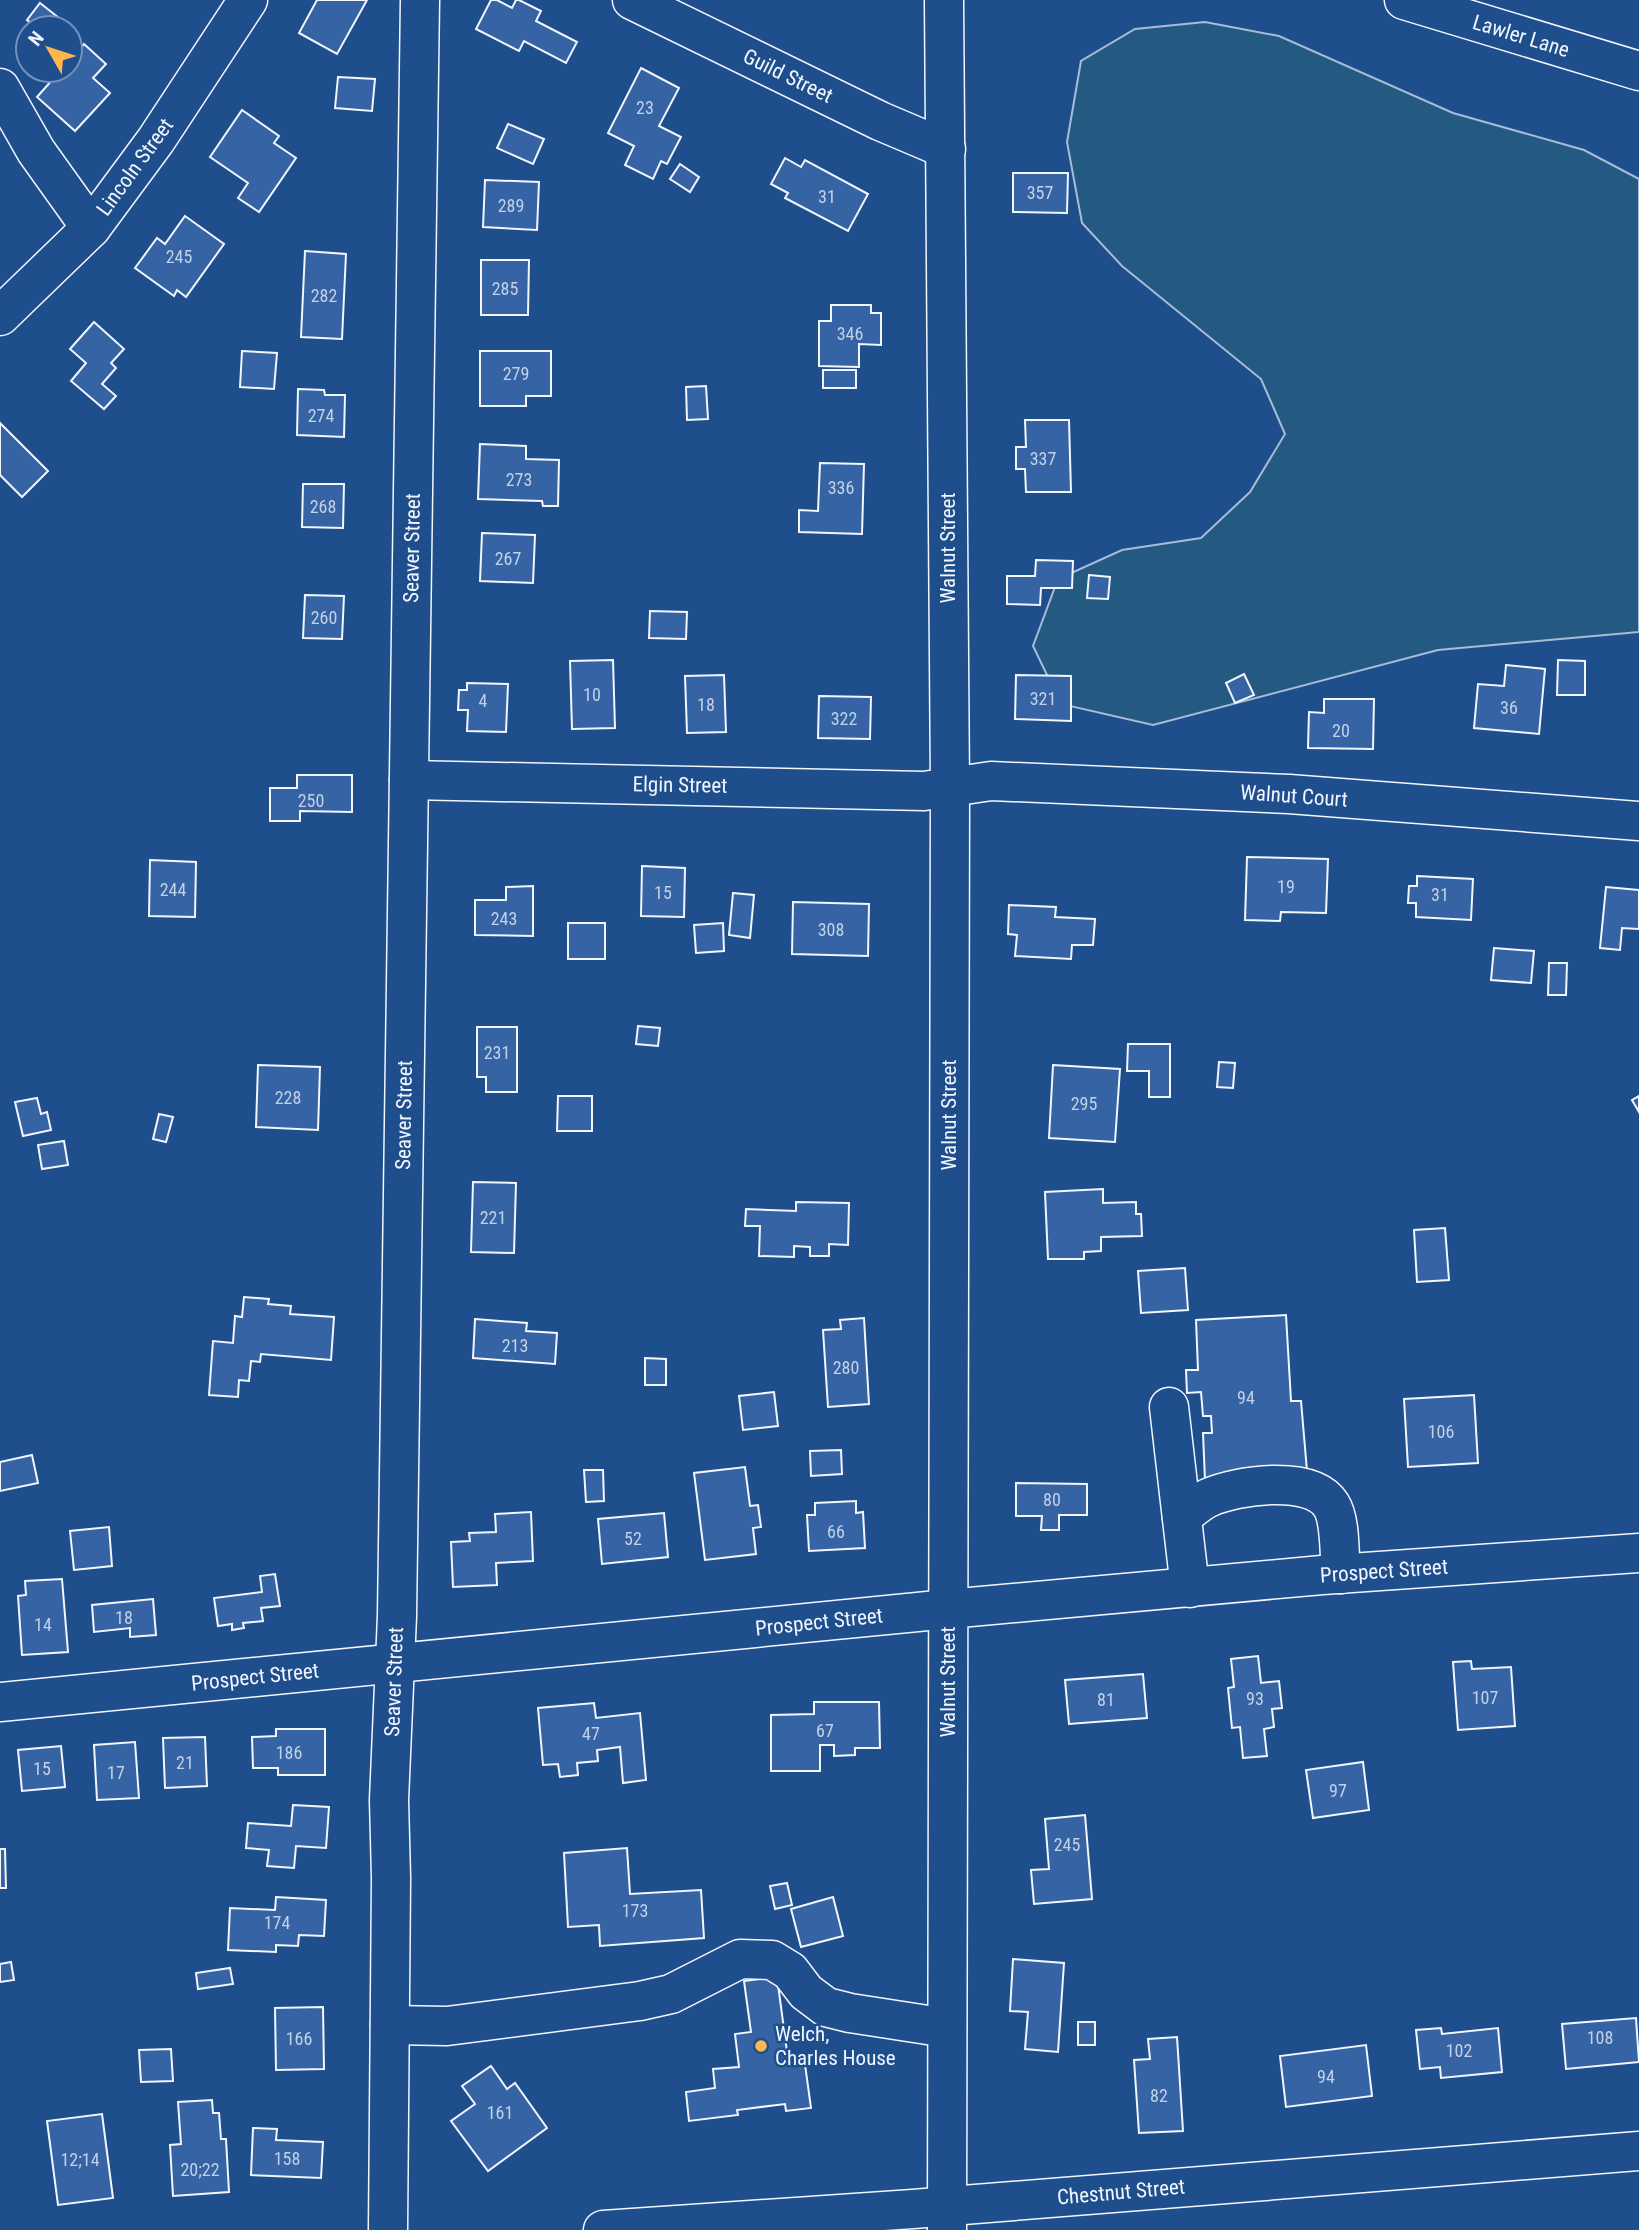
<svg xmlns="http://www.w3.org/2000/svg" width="1639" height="2230" viewBox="0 0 1639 2230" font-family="'Roboto Condensed',sans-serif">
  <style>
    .green { fill: #245a82; stroke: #a8bbd7; stroke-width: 2 }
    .building { fill: #3563a3; stroke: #f2f6ff; stroke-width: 2 }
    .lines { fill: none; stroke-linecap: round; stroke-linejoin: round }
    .minor-casing { stroke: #f2f6ff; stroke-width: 41 }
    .minor { stroke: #1f4e8c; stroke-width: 38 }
    .poi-dot { fill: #ffb74d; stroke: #1f4e8c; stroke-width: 2.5 }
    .labels { text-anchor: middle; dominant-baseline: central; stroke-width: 5; stroke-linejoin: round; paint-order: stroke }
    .number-label { font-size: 18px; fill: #c3d1e8 }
    .street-label { font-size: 21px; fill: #f2f6ff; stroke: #1f4e8c }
    .poi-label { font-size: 21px; fill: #f2f6ff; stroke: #1f4e8c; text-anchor: start }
  </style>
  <rect width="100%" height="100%" fill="#1f4e8c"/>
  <!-- green -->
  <path class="green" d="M1205 22 1279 36 1453 113 1584 150 1639 179V632L1438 650 1153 725 1061 704 1033 646 1058 579 1122 550 1201 538 1250 492 1285 434 1261 379 1122 266 1082 223 1067 142 1081 61 1135 29Z"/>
  <!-- building -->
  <g class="building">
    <path d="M317 0H367L337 54 299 33Z"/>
    <path d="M491 0H497L512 8 516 0H519L541 11 536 21 577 42 566 63 524 41 519 51 476 29Z"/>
    <path d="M40 3 64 22 60 28H38L27 20Z"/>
    <path d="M84 44 106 64 93 78 110 93 75 131 37 97 61 70H70V60Z"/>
    <path d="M641 68 679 88 659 126 681 137 667 164 661 161 653 179 625 165 634 146 608 133Z"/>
    <path d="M338 77 375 79 372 111 335 108Z"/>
    <path d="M242 110 279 136 274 143 296 158 259 212 238 198 248 183 210 157Z"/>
    <path d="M508 124 544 139 533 164 497 148Z"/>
    <path d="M785 158 801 167 805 160 868 194 848 231 785 198 788 193 771 184Z"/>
    <path d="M680 164 699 177 690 192 670 179Z"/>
    <path d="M1013 173H1068L1067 213 1013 212Z"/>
    <path d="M485 180 539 182 537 230 483 227Z"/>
    <path d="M185 216 224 244 186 297 177 290 174 296 135 268 157 238 165 244Z"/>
    <path d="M305 251 346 254 342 339 301 337Z"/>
    <path d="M481 260H529L528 315H481Z"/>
    <path d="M831 305H871V313H881V345L859 344V367L819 366V321H831Z"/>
    <path d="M94 322 124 349 111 363 116 368 102 384 116 396 104 409 71 381 86 363 70 349Z"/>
    <path d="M242 351 277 353 274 389 240 387Z"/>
    <path d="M480 351H551V396H526V406H480Z"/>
    <rect x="823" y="370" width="33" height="18"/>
    <path d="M706 386 708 419 687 420 686 387Z"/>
    <path d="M298 389 324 390 325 395H345L344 437 297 435Z"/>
    <path d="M1025 420H1069L1071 492H1026L1025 469H1016V447H1026Z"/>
    <path d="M0 423 48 471 22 497 0 475Z"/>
    <path d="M480 444 526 446V459L559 460 558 506H543L542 501 478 499Z"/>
    <path d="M820 463 864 464 862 534 799 532V510L818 511Z"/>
    <path d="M303 484H344L343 528 302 527Z"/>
    <path d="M482 533 535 535 533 583 480 581Z"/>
    <path d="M1036 560 1073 561 1072 588H1041L1040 605 1007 604V576H1035Z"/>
    <path d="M1089 575 1110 577 1108 599 1087 598Z"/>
    <path d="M305 595 344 596 342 639 303 638Z"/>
    <path d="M650 611 687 612 686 639 649 638Z"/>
    <path d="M613 660 615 728 572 729 570 661Z"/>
    <path d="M1558 660 1585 661V695H1557Z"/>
    <path d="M1506 665 1545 669 1539 734 1474 728 1478 684 1504 686Z"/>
    <path d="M1244 674 1254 695 1235 703 1226 683Z"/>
    <path d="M724 675 726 732 687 733 685 676Z"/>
    <path d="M1016 675 1071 676V721L1015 719Z"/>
    <path d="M467 683 508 684 506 732 467 731 468 710H458L459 690H467Z"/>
    <path d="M819 696 871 697 870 739 818 738Z"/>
    <path d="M1324 699H1374L1373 749 1308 748 1309 712 1324 713Z"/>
    <path d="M297 775H352V812L300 811V821H270V788H297Z"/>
    <path d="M1247 857 1328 859 1326 913 1281 912 1280 921 1245 920Z"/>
    <path d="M150 860 196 862 195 917 149 916Z"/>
    <path d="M642 866 685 868 684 917 641 916Z"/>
    <path d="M1417 876 1473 879 1471 920 1416 917V903H1408L1409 886H1417Z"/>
    <path d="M533 886V936L475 935V900H506V887Z"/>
    <path d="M1606 887 1639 890V929L1622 928 1620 950 1600 948Z"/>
    <path d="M733 893 754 895 750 938 729 935Z"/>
    <path d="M793 902 869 904 868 956 792 954Z"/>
    <path d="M1009 905 1056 907 1055 917 1095 919 1093 945H1072L1071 959 1015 956 1017 935 1008 934Z"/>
    <rect x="568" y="923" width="37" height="36"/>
    <path d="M723 923 724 951 696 953 694 925Z"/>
    <path d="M1494 948 1534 951 1531 983 1491 980Z"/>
    <path d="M1549 963H1567L1566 995H1548Z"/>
    <path d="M638 1026 660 1028 658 1046 636 1044Z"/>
    <path d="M477 1027H517V1092H486V1077H477Z"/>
    <path d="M1128 1044H1170V1097H1149V1071H1127Z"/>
    <path d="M1219 1062 1235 1063 1233 1088 1217 1087Z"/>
    <path d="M258 1065 320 1067 318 1130 256 1127Z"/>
    <path d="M1053 1065 1120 1069 1115 1142 1049 1138Z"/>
    <path d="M558 1096H592V1131H557Z"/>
    <path d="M1639 1096V1112L1632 1100Z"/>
    <path d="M37 1098 41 1114 47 1112 51 1130 23 1136 15 1102Z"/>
    <path d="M159 1114 173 1117 166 1142 153 1139Z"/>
    <path d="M64 1141 68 1165 42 1169 38 1145Z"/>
    <path d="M473 1182 516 1183 514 1253 471 1252Z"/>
    <path d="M1103 1189V1203L1136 1202V1214H1141L1142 1236 1101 1237V1251L1084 1252V1259H1048L1045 1192Z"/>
    <path d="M796 1202 849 1203 848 1245 829 1244V1256H810V1247L794 1246V1257L759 1256 760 1226H745L746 1209 796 1211Z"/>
    <path d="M1445 1228 1449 1280 1417 1282 1414 1230Z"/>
    <path d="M1185 1268 1188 1310 1141 1313 1138 1271Z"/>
    <path d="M244 1297 269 1299 268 1304 291 1306 290 1314 334 1317 331 1360 261 1354 260 1362 251 1361 249 1381 239 1380 238 1397 209 1395 213 1341 233 1343 235 1316 242 1317Z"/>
    <path d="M1286 1315 1291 1401H1301L1307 1471 1205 1480 1203 1433H1212L1211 1416H1203L1201 1392 1187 1393 1186 1370H1198L1196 1320Z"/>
    <path d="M864 1318 869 1404 828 1407 823 1330 841 1329 840 1320Z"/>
    <path d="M475 1319 527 1323 526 1331 557 1333 555 1364 473 1358Z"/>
    <path d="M645 1358 666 1359V1385H645Z"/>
    <path d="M774 1392 778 1426 743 1430 739 1396Z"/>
    <path d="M1474 1395 1478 1463 1408 1467 1404 1399Z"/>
    <path d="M841 1450 842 1474 811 1476 810 1451Z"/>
    <path d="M32 1455 38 1483 0 1491V1462Z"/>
    <path d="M745 1467 750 1506 758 1505 761 1527 753 1528 756 1554 705 1560 694 1473Z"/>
    <path d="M584 1470H603L604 1501 586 1502Z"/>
    <path d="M1016 1483 1087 1484V1515H1059V1530H1041L1042 1516H1016Z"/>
    <path d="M856 1501V1513L863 1512 865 1548 809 1551 807 1515H815V1503Z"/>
    <path d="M531 1512 533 1561 496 1563 497 1585 453 1587 451 1542 470 1541 469 1533 496 1532 495 1514Z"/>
    <path d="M664 1513 668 1557 602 1564 598 1519Z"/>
    <path d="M109 1527 112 1566 74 1570 70 1531Z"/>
    <path d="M275 1574 280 1606 261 1608 263 1621 243 1623 244 1628 232 1630V1624L218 1626 214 1598 262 1592 260 1576Z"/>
    <path d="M62 1579 68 1652 22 1655 18 1596 26 1595 25 1581Z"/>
    <path d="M153 1599 156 1635 130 1637V1628L94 1632 92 1605Z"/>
    <path d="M1258 1656 1261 1683 1279 1681 1282 1708 1272 1709 1274 1727 1264 1729 1267 1756 1243 1758 1240 1727 1232 1728 1228 1688 1234 1687 1231 1659Z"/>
    <path d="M1471 1661 1472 1669 1511 1667 1515 1726 1458 1730 1453 1662Z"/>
    <path d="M1143 1674 1147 1718 1069 1724 1065 1680Z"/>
    <path d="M814 1702H879L880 1748H855V1755L834 1756V1745H820V1771H771V1715L814 1714Z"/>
    <path d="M594 1703 596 1718 640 1713 646 1780 623 1783 620 1747 597 1750 598 1761 577 1763 578 1775 560 1777 558 1764 543 1765 538 1708Z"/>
    <path d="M276 1729H325V1775H278V1768H253L252 1737 276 1736Z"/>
    <path d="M205 1737 207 1786 165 1788 163 1738Z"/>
    <path d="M135 1742 139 1798 97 1800 94 1745Z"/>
    <path d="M61 1746 65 1787 22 1791 18 1750Z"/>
    <path d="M1363 1762 1369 1810 1313 1818 1306 1770Z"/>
    <path d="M293 1805 329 1807 326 1848 296 1846 294 1868 267 1866 269 1850 246 1848 248 1823 291 1826Z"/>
    <path d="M1085 1815 1092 1899 1034 1904 1031 1870 1049 1869 1045 1819Z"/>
    <path d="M627 1848 630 1894 701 1890 704 1938 600 1946 599 1925 568 1927 564 1853Z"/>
    <path d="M0 1849H5L6 1888H0Z"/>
    <path d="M787 1883 792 1905 775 1909 770 1886Z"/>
    <path d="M276 1897 326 1900 324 1936 299 1935 298 1946 276 1945V1952L228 1950 230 1908 275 1910Z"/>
    <path d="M833 1897 843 1936 801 1947 791 1909Z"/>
    <path d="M1013 1959 1064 1963 1058 2052 1025 2049 1028 2012 1010 2011Z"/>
    <path d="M11 1962 14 1980 0 1982V1964Z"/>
    <path d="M230 1968 233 1984 198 1989 196 1973Z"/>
    <path d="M777 1977 788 2059 804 2057 811 2108 786 2111 785 2104 737 2110 738 2115 689 2121 686 2092 715 2088 713 2069 739 2067 735 2034 751 2032 744 1981Z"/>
    <path d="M323 2007 324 2069 276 2070 275 2008Z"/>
    <path d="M1636 2018 1639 2062 1566 2069 1562 2024Z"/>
    <rect x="1078" y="2022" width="17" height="23"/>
    <path d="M1441 2028 1442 2034 1498 2028 1502 2072 1441 2078 1440 2067 1420 2069 1416 2030Z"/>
    <path d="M1177 2037 1183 2131 1139 2133 1134 2060 1150 2059 1148 2039Z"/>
    <path d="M1366 2045 1372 2096 1286 2107 1280 2056Z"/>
    <path d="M171 2049 173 2081 141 2082 139 2050Z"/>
    <path d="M491 2066 507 2089 515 2083 547 2128 488 2171 451 2121 475 2104 462 2086Z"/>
    <path d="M212 2100 213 2113H219L221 2139H226L229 2192 173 2196 170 2145 181 2144 178 2102Z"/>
    <path d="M102 2114 113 2198 58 2205 47 2121Z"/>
    <path d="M253 2128 277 2129 276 2140 323 2142 321 2178 251 2175Z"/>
  </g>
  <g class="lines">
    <!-- minor casing -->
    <g class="minor-casing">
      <g id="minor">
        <path d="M632 0 880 121 946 149"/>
        <path d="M944 0 950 788 947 2230"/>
        <path d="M1404 0 1639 71"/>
        <path d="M0 88 36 151 91 228"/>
        <path d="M0 316 91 228 156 140 248 0"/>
        <path d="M409 780 924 791 991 781 1289 794 1639 821"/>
        <path d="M1169 1407 1190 1588"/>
        <path d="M1182 1517C1190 1510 1198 1503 1208 1498 1236 1485 1312 1474 1331 1505 1341 1520 1339 1555 1341 1574"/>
        <path d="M0 1702 948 1609 1322 1575 1639 1553"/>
        <path d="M390 2025 447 2026 640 2001 671 1994 740 1959 772 1960 790 1971 806 1992 826 2007 850 2013 947 2028"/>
        <path d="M388 2230 391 1878 389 1800 397 1616 420 0"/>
        <path d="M603 2230 913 2209 1639 2151"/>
      </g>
    </g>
    <!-- minor -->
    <use href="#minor" class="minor"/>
  </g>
  <!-- markers -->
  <circle class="poi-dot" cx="761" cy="2046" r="7"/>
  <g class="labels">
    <!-- number labels -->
    <g class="number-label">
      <text x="645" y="107">23</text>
      <text x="1040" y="192">357</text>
      <text x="827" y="196">31</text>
      <text x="511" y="205">289</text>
      <text x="179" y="256">245</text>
      <text x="505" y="288">285</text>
      <text x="324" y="295">282</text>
      <text x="850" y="333">346</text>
      <text x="516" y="373">279</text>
      <text x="321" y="415">274</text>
      <text x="1043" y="458">337</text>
      <text x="519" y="479">273</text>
      <text x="841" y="487">336</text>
      <text x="323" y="506">268</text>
      <text x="508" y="558">267</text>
      <text x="324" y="617">260</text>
      <text x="592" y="694">10</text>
      <text x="1043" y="698">321</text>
      <text x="483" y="700">4</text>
      <text x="706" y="704">18</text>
      <text x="1509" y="707">36</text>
      <text x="844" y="718">322</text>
      <text x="1341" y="730">20</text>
      <text x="311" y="800">250</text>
      <text x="1286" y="886">19</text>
      <text x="173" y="889">244</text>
      <text x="663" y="892">15</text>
      <text x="1440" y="894">31</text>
      <text x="504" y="918">243</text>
      <text x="831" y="929">308</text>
      <text x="497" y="1052">231</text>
      <text x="288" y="1097">228</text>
      <text x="1084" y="1103">295</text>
      <text x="493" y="1217">221</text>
      <text x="515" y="1345">213</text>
      <text x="846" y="1367">280</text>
      <text x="1246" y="1397">94</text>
      <text x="1441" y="1431">106</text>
      <text x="1052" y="1499">80</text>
      <text x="836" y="1531">66</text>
      <text x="633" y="1538">52</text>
      <text x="124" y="1617">18</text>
      <text x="43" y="1624">14</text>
      <text x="1485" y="1697">107</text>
      <text x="1255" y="1698">93</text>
      <text x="1106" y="1699">81</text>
      <text x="825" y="1730">67</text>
      <text x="591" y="1733">47</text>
      <text x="289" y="1752">186</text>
      <text x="185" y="1762">21</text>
      <text x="42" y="1768">15</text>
      <text x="116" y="1772">17</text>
      <text x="1338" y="1790">97</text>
      <text x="1067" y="1844">245</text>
      <text x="635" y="1910">173</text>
      <text x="277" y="1922">174</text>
      <text x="1600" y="2037">108</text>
      <text x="299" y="2038">166</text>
      <text x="1459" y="2050">102</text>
      <text x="1326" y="2076">94</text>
      <text x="1159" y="2095">82</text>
      <text x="500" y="2112">161</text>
      <text x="287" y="2158">158</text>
      <text x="80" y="2159">12;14</text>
      <text x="200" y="2169">20;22</text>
    </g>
    <!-- street labels -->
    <g class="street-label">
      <text transform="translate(1521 36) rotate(17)">Lawler Lane</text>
      <text transform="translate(788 76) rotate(26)">Guild Street</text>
      <text transform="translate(135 167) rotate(-54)">Lincoln Street</text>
      <text transform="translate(412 548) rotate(-89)">Seaver Street</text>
      <text transform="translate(948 548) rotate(-90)">Walnut Street</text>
      <text transform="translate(680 785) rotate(1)">Elgin Street</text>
      <text transform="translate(1294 796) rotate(4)">Walnut Court</text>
      <text transform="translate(404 1115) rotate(-89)">Seaver Street</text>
      <text transform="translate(949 1115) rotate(-90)">Walnut Street</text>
      <text transform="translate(1384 1571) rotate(-4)">Prospect Street</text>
      <text transform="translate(819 1622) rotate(-6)">Prospect Street</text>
      <text transform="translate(255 1677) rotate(-6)">Prospect Street</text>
      <text transform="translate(394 1682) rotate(-88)">Seaver Street</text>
      <text transform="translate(948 1682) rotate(-90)">Walnut Street</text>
      <text transform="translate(1121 2192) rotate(-5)">Chestnut Street</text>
    </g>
    <!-- poi labels -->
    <g class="poi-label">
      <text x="775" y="2034">Welch,<tspan x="775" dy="24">Charles House</tspan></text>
    </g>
  </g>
  <!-- north arrow -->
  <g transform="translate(49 49) rotate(309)"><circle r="33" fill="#1f4e8c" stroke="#7391ba" stroke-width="2"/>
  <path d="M0-5L12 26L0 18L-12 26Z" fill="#ffb74d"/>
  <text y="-10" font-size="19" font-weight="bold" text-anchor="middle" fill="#f2f6ff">N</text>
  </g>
</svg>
